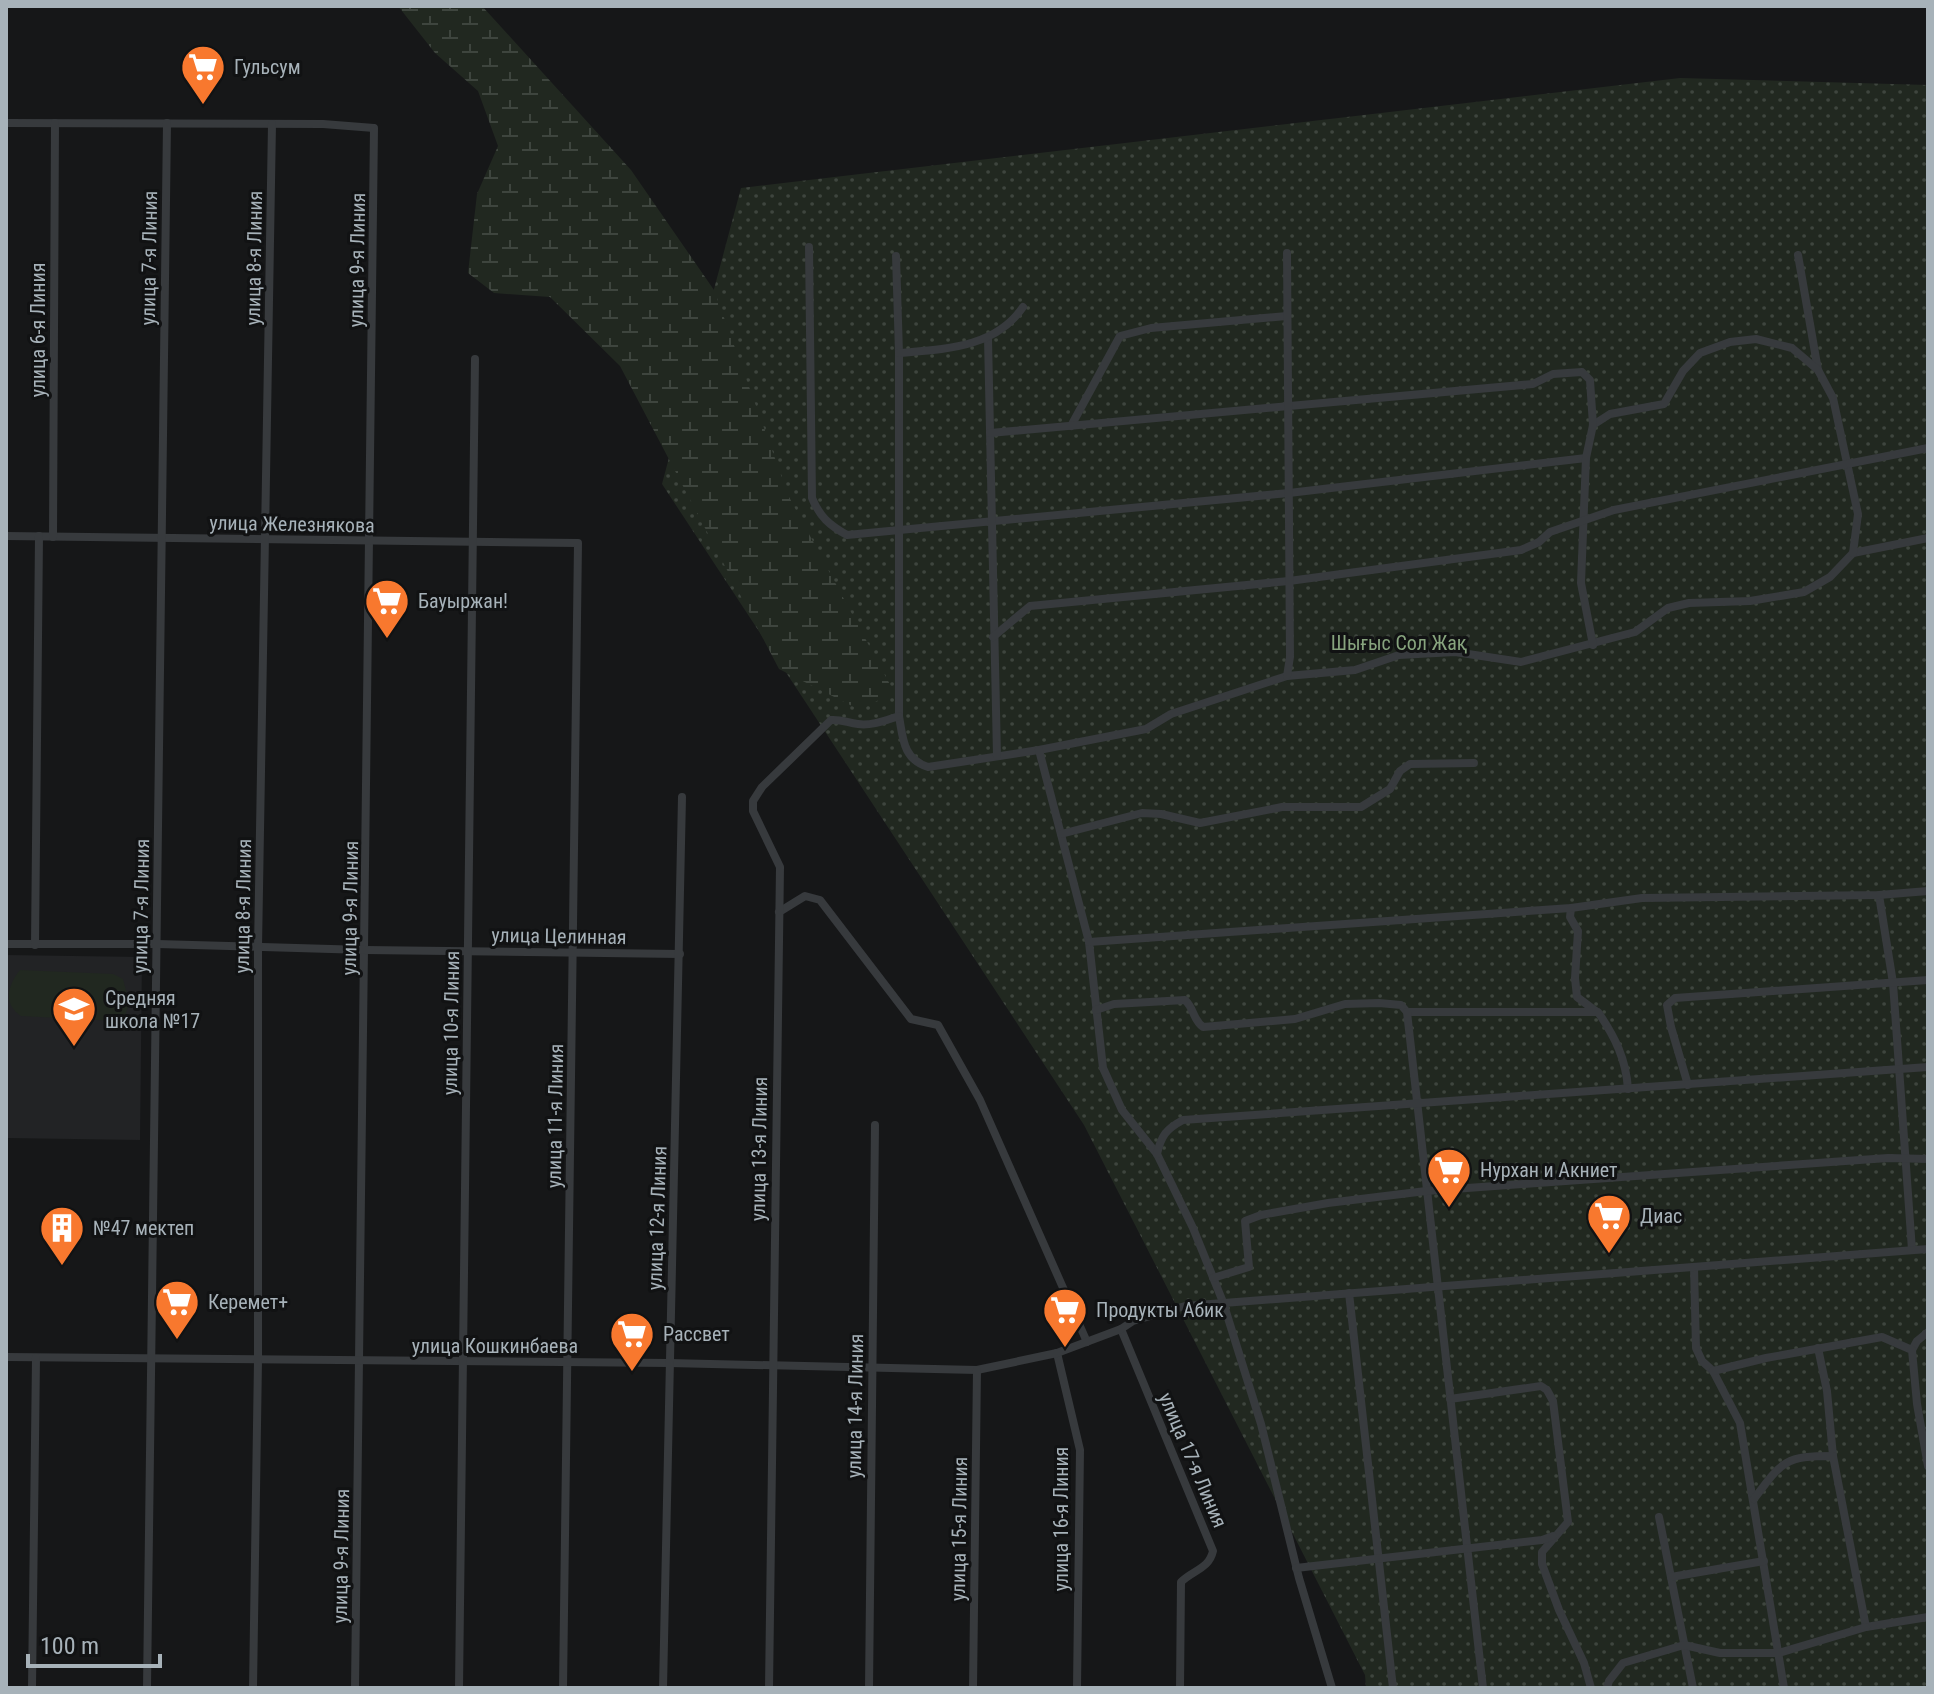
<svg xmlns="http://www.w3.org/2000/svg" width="1934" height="1694" viewBox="0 0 1934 1694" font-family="'Roboto Condensed',sans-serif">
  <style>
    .built { fill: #222325 }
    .grass { fill: url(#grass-dots) }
    .wetland { fill: url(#wetland-marsh) }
    .park { fill: #212820 }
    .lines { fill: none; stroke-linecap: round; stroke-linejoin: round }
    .minor { stroke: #373a3d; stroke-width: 8 }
    .labels { text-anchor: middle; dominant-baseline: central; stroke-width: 6; stroke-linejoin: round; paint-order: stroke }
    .poi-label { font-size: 20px; fill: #a7b2b9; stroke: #111213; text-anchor: start }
    .street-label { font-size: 20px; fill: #a7b2b9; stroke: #111213 }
    .park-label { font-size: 20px; fill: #87a47e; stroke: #111213 }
  </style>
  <defs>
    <pattern id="grass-dots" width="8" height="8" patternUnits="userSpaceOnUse" patternTransform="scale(2)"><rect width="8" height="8" fill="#212820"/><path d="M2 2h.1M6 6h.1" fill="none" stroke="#3e453e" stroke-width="1.8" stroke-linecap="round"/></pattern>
    <pattern id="wetland-marsh" width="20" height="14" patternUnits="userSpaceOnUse" patternTransform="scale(2)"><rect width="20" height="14" fill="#212820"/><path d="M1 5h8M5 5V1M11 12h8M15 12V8" fill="none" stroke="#3e453e"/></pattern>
  </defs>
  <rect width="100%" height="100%" fill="#161718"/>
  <!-- built -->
  <path class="built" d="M6 955 142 957 140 1140 6 1138Z"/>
  <!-- grass -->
  <path class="grass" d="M1680 78 1928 85V1688H1366L1365 1675 1084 1125 662 484 741 188Z"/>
  <!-- wetland -->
  <path class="wetland" d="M398 6H482L631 170 714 290 789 497 894 692 860 710 779 669 620 366 550 297 494 293 468 273 477 194 498 146 478 91 435 53Z"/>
  <!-- park -->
  <path class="park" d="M20 970 113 974 123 979 129 1002 126 1013 117 1021 21 1016C2 1003 8 985 20 970Z"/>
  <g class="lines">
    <!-- minor -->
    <g class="minor">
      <path d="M6 123 323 124 374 128 355 1688"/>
      <path d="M809 247 812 498C820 517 829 525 847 535L1289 493 1586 458"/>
      <path d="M1798 255 1818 370"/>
      <path d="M896 256 899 353V716C903 739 903 759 928 767L1039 750 1146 729 1171 714 1287 676 1355 670 1399 655 1455 652 1521 662 1635 632 1668 608 1689 603 1750 601 1804 592 1830 577 1853 553 1928 538"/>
      <path d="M988 338 997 756"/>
      <path d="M899 353C945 349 995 348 1023 307"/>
      <path d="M1593 425 1610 414 1664 404 1683 371 1700 353 1730 342 1756 339 1792 348 1818 370 1833 398 1858 514 1853 553"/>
      <path d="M1071 426 1120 336 1151 328 1287 316"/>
      <path d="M990 433 1533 384 1553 374 1582 372 1590 380 1593 425 1586 458 1581 583 1593 645"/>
      <path d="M6 536 578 543 563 1688"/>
      <path d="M53 537 55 123"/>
      <path d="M993 637 1030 606 1289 581 1521 550 1539 542 1550 532 1614 510 1928 448"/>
      <path d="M1287 676 1290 657 1287 253"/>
      <path d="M1039 750 1089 942 1103 1068 1122 1110 1157 1154 1193 1228 1223 1302 1261 1424 1299 1578 1332 1688"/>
      <path d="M1061 834 1142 813 1161 814 1200 823 1282 807H1361L1390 789 1400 771 1410 764 1474 763"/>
      <path d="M1879 895 1893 983 1912 1250"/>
      <path d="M1571 908 1570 917 1578 931 1575 978 1577 997 1597 1012"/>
      <path d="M779 912 805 896 820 900 911 1019 938 1025 980 1100 1087 1342"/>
      <path d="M1089 942 1571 908 1642 898 1879 895 1928 891"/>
      <path d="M6 944H157L365 950 680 954"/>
      <path d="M35 945 39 536"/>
      <path d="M1096 1010 1114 1004 1185 1000C1194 1008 1193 1020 1203 1027L1295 1019 1345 1004 1379 1003 1401 1005 1407 1012H1598C1615 1037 1626 1059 1628 1089"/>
      <path d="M1407 1012 1483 1688"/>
      <path d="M1688 1085 1671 1027 1667 1005 1675 998 1928 980"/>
      <path d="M1157 1154C1161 1136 1166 1129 1183 1120L1928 1067"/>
      <path d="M1694 1267 1696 1348 1702 1361 1713 1371 1740 1423 1784 1688"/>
      <path d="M1213 1278 1249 1267 1245 1221 1261 1215 1328 1203 1426 1191 1888 1158 1928 1159"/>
      <path d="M1349 1293 1393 1688"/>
      <path d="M1121 1329 1213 1551C1209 1569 1193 1570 1181 1582L1180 1688"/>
      <path d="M1818 1348 1827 1391 1833 1456"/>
      <path d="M1912 1350 1917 1341 1928 1332"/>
      <path d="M1057 1353 1080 1450 1077 1688"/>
      <path d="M6 1357 669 1363 977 1370 1057 1353 1121 1329 1133 1321 1185 1306 1928 1249"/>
      <path d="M1713 1371 1766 1358 1882 1337 1912 1350 1917 1404 1928 1466"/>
      <path d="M1450 1399 1541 1386 1547 1390 1553 1401 1568 1522 1542 1552V1564L1559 1610 1584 1663 1591 1688"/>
      <path d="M1754 1499C1782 1461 1785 1456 1833 1456L1866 1627 1928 1617"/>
      <path d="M1659 1517 1693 1688"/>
      <path d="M1296 1568 1542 1540 1553 1536"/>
      <path d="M1671 1577 1764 1561"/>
      <path d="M32 1688 36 1358"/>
      <path d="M147 1688 167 123"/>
      <path d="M253 1688 258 1360V948L272 124"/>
      <path d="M459 1688 475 359"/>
      <path d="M663 1688 682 797"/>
      <path d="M769 1688 780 867 753 811V801L762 787 831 720C841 719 848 723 858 724 872 726 886 720 899 716"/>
      <path d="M869 1688 875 1125"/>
      <path d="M973 1688 977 1370"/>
      <path d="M1607 1688 1609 1681 1623 1663 1684 1645 1720 1653H1779L1866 1627"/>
    </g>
  </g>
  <!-- icons -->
  <defs>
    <g id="supermarket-pin" transform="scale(2.3)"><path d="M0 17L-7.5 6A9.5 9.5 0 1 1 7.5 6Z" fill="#f8782e" stroke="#111213"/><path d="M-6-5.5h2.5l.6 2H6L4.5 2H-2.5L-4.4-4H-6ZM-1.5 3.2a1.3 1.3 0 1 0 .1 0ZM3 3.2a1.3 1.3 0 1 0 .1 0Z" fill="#fff"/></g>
    <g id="school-pin" transform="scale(2.3)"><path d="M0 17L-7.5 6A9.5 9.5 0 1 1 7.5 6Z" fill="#f8782e" stroke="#111213"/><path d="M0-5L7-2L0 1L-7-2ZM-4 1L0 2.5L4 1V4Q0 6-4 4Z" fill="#fff"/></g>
    <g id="building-pin" transform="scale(2.3)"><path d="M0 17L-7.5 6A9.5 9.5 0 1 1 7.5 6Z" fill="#f8782e" stroke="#111213"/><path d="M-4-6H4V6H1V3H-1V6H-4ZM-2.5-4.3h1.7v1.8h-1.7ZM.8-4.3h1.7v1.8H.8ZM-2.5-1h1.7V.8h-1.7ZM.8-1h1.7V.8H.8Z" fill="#fff"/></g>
  </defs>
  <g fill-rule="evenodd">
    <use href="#supermarket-pin" x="203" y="67"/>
    <use href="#supermarket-pin" x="387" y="601"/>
    <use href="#school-pin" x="74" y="1009"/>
    <use href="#supermarket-pin" x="1449" y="1170"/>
    <use href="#supermarket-pin" x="1609" y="1216"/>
    <use href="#building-pin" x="62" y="1228"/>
    <use href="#supermarket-pin" x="177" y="1302"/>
    <use href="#supermarket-pin" x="1065" y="1310"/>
    <use href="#supermarket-pin" x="632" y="1334"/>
  </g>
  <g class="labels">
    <!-- poi labels -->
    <g class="poi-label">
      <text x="234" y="67">Гульсум</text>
      <text x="418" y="601">Бауыржан!</text>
      <text x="105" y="998">Средняя<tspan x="105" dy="23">школа №17</tspan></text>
      <text x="1480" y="1170">Нурхан и Акниет</text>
      <text x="1640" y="1216">Диас</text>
      <text x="93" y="1228">№47 мектеп</text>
      <text x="208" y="1302">Керемет+</text>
      <text x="1096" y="1310">Продукты Абик</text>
      <text x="663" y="1334">Рассвет</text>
    </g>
    <!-- street labels -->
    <g class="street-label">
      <text transform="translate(149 258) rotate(-89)">улица 7-я Линия</text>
      <text transform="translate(254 258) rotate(-89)">улица 8-я Линия</text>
      <text transform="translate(357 260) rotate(-89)">улица 9-я Линия</text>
      <text transform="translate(38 330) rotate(-90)">улица 6-я Линия</text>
      <text transform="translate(292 524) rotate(1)">улица Железнякова</text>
      <text transform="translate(141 906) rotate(-89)">улица 7-я Линия</text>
      <text transform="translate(243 906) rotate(-89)">улица 8-я Линия</text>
      <text transform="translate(350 908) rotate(-89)">улица 9-я Линия</text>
      <text transform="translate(559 936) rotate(1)">улица Целинная</text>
      <text transform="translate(451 1023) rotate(-89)">улица 10-я Линия</text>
      <text transform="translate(555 1116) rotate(-89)">улица 11-я Линия</text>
      <text transform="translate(759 1149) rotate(-89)">улица 13-я Линия</text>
      <text transform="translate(657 1218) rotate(-88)">улица 12-я Линия</text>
      <text x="495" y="1346">улица Кошкинбаева</text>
      <text transform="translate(855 1406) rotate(-89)">улица 14-я Линия</text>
      <text transform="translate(1193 1460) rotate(67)">улица 17-я Линия</text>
      <text transform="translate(1061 1519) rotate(-90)">улица 16-я Линия</text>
      <text transform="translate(959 1529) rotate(-89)">улица 15-я Линия</text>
      <text transform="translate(341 1556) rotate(-89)">улица 9-я Линия</text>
    </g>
    <!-- park labels -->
    <g class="park-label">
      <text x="1399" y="643">Шығыс Сол Жақ</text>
    </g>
  </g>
  <!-- border -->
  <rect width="1934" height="1694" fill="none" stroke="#a7b2b9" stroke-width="16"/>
  <!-- scale -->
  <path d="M28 1654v12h132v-12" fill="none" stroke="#a7b2b9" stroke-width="4"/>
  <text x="40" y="1654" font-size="24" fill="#a7b2b9" stroke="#111213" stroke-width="6" paint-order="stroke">100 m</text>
</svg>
